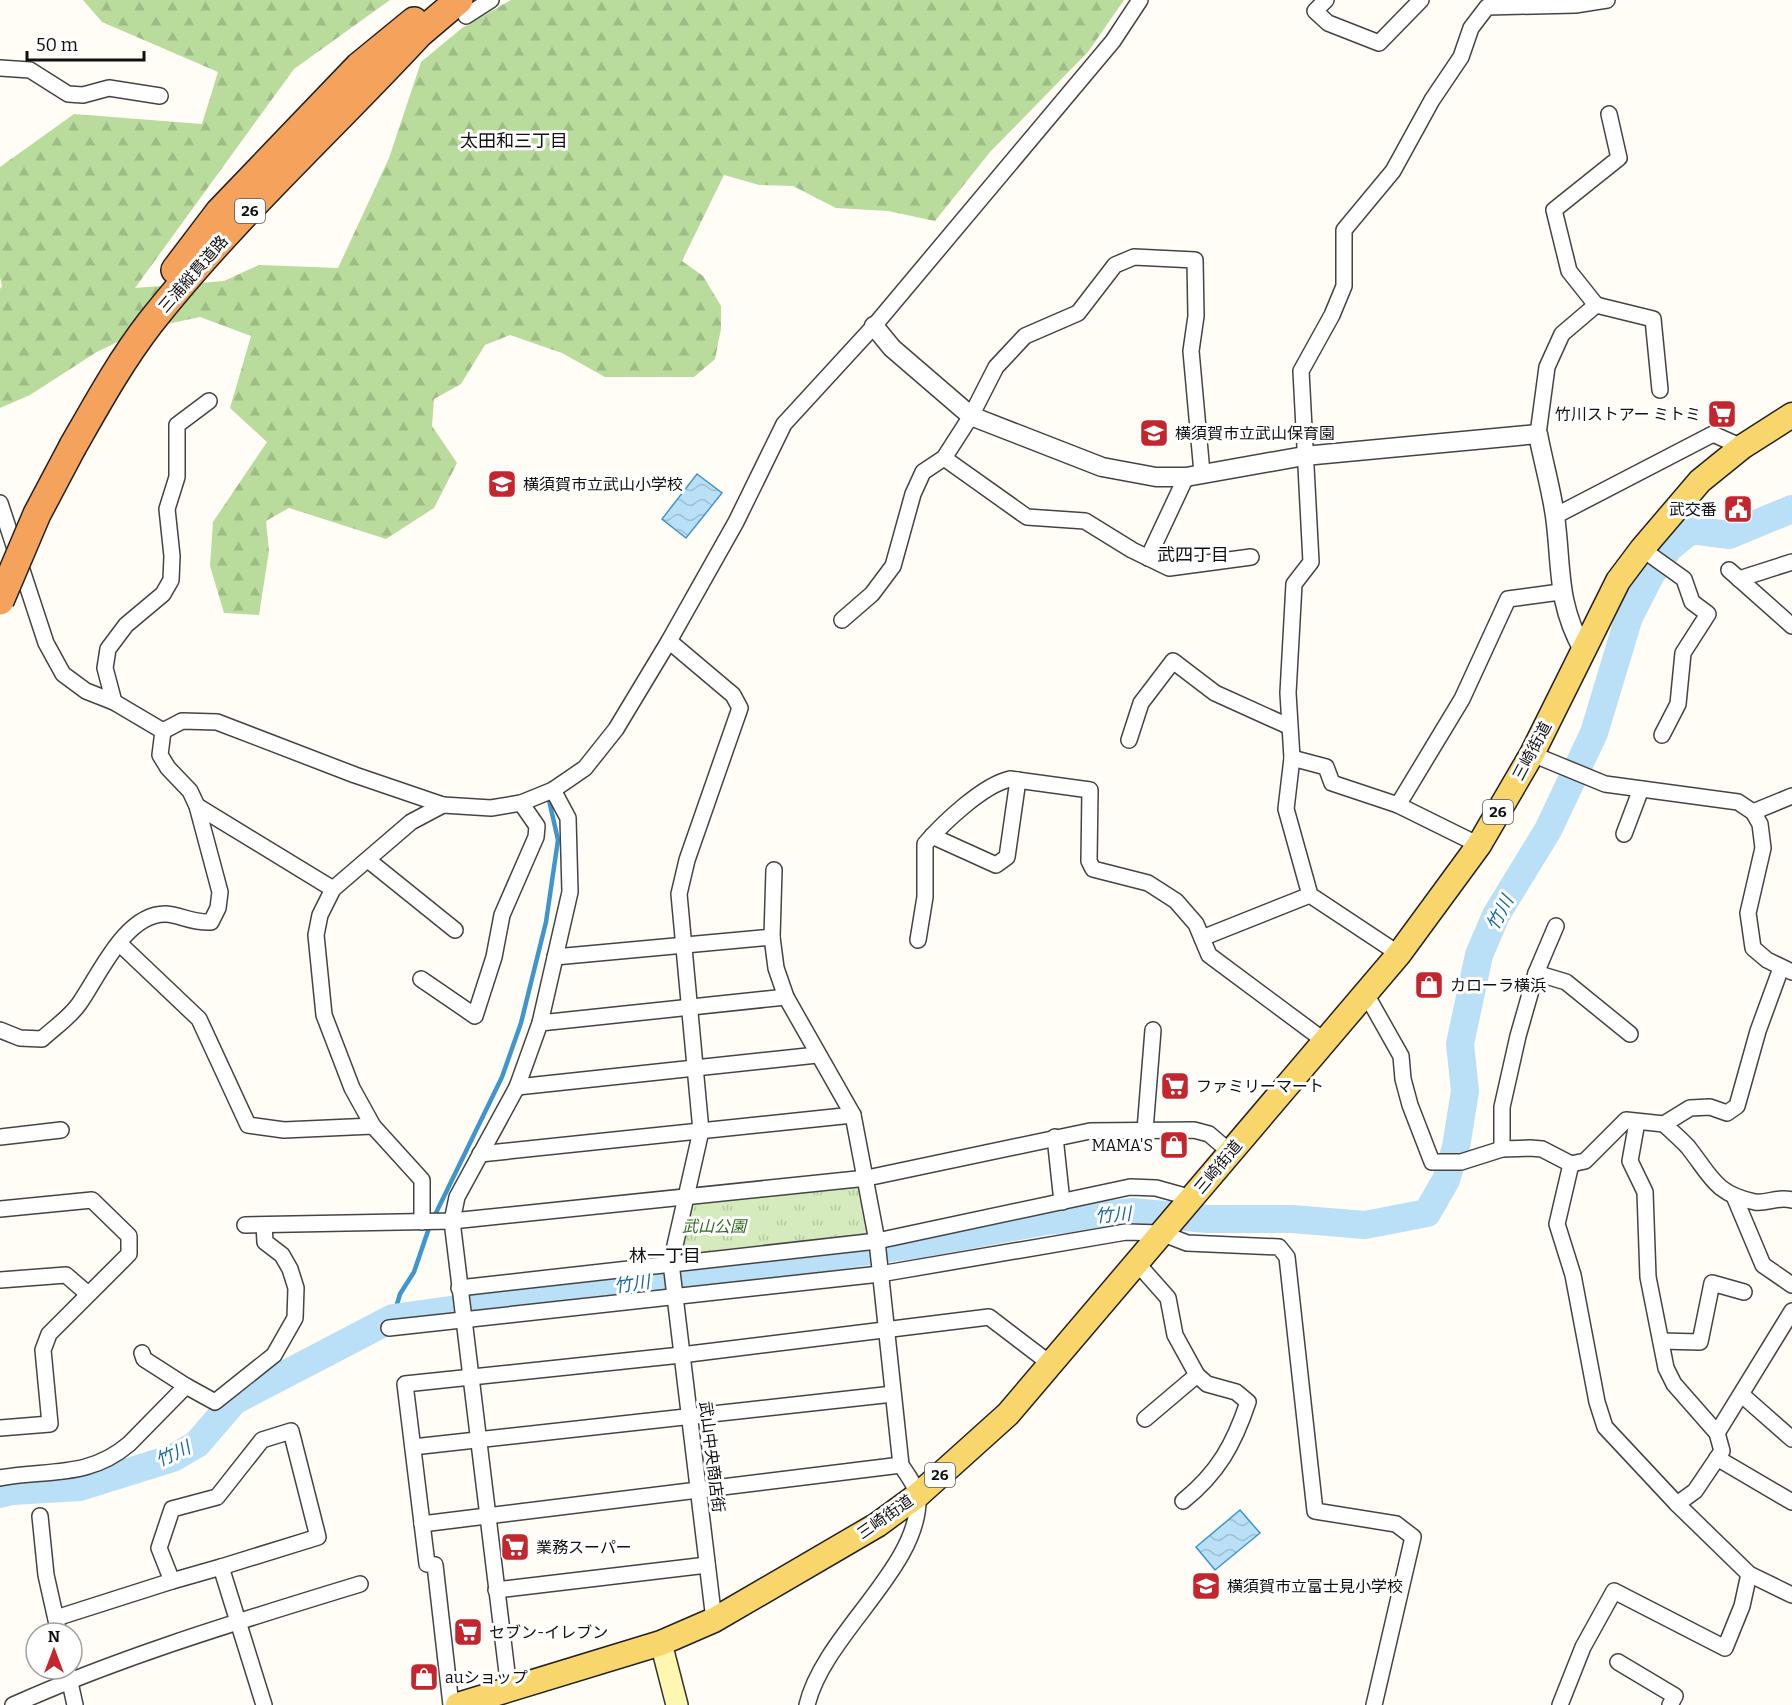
<svg xmlns="http://www.w3.org/2000/svg" width="1792" height="1705" viewBox="0 0 1792 1705" font-family="Bitter,'Noto Sans JP',serif">
  <style>
    .grass { fill: url(#grass-tufts) }
    .forest { fill: url(#forest-firs) }
    .water { fill: url(#water-waves); stroke: #3f96cf; stroke-width: 1.5 }
    .lines { fill: none; stroke-linecap: round; stroke-linejoin: round }
    .stream { stroke: #3f96cf; stroke-width: 4.5 }
    .river { stroke: #b9e0f7; stroke-width: 28 }
    .minor-casing { stroke: #444; stroke-width: 18 }
    .tertiary-casing { stroke: #444; stroke-width: 21 }
    .secondary-casing { stroke: #333; stroke-width: 24 }
    .primary-casing { stroke: #222; stroke-width: 27 }
    .motorway-casing { stroke: #222; stroke-width: 30 }
    .minor { stroke: #fff; stroke-width: 15 }
    .tertiary { stroke: #fff; stroke-width: 18 }
    .secondary { stroke: #fff6b0; stroke-width: 21 }
    .primary { stroke: #f9d66b; stroke-width: 24 }
    .motorway { stroke: #f5a25d; stroke-width: 27 }
    .motorway-bridge-casing { stroke: #222; stroke-width: 30; stroke-linecap: butt }
    .motorway-bridge { stroke: #f5a25d; stroke-width: 27 }
    .labels { text-anchor: middle; dominant-baseline: central; stroke-width: 6; stroke-linejoin: round; paint-order: stroke }
    .shield { fill: #fff; stroke: #585858; stroke-width: 1.5 }
    .shield-label { font-size: 15px; font-weight: bold; fill: #111 }
    .street-label { font-size: 16px; fill: #111; stroke: #fff }
    .poi-label { font-size: 16px; fill: #111; stroke: #fff; text-anchor: start }
    .park-label { font-size: 16px; font-style: italic; fill: #2f6b1f; stroke: #fff }
    .neighbourhood-label { font-size: 18px; fill: #111; stroke: #fff }
    .water-label { font-size: 18px; font-style: italic; fill: #1768a6; stroke: #fff }
  </style>
  <defs>
    <pattern id="grass-tufts" width="24" height="20" patternUnits="userSpaceOnUse" patternTransform="scale(1.5)"><rect width="24" height="20" fill="#d5ebbd"/><path d="M3 7l-1-3M5 7V3M7 7l1-3M15 17l-1-3M17 17v-4M19 17l1-3" fill="none" stroke="#b6c8a1"/></pattern>
    <pattern id="forest-firs" width="22" height="20" patternUnits="userSpaceOnUse" patternTransform="scale(1.5)"><rect width="22" height="20" fill="#b9dc9c"/><path d="M5 1l3.5 6h-7zM16 11l3.5 6h-7z" fill="#9ebc85"/></pattern>
    <pattern id="water-waves" width="16" height="10" patternUnits="userSpaceOnUse" patternTransform="scale(1.5)"><rect width="16" height="10" fill="#b9e0f7"/><path d="M0 5q4-4 8 0t8 0" fill="none" stroke="#9ebfd3"/></pattern>
  </defs>
  <rect width="100%" height="100%" fill="#fffdf5"/>
  <!-- grass -->
  <path class="grass" d="M867 1178 877 1241 671 1263 685 1197Z"/>
  <!-- forest -->
  <path class="forest" d="M83 0H390L294 69 135 288 224 281 259 265 338 268 389 158 421 62 462 28 511 0H1124L1088 52 990 152 935 221 888 211 836 208 793 186 759 185 724 175 682 261 703 276 721 306V329L715 359 694 377H605L562 353 510 335 485 345 461 384 434 399 432 426 457 463 434 508 386 539 289 508 266 521 269 551 259 615 224 613 210 566 213 522 267 442 230 408 251 336 200 317 143 329 95 353 30 395 0 408V289L2 286 0 277V167L74 114 202 124 218 72 102 22Z"/>
  <!-- water -->
  <g class="water">
    <path d="M697 474 722 493 686 538 662 519Z"/>
    <path d="M1240 1510 1260 1533 1215 1570 1196 1547Z"/>
  </g>
  <g class="lines">
    <!-- stream -->
    <g class="stream">
      <path d="M434 1217 502 1077 521 1023 546 922 558 840 549 800"/>
      <path d="M393 1318 400 1294 414 1272 430 1225"/>
    </g>
    <!-- river -->
    <path class="river" d="M0 1494 12 1491 80 1487 173 1458 197 1444 234 1401 393 1318 920 1244 1046 1221 1133 1212 1207 1219H1292L1365 1225 1427 1213 1446 1180 1456 1147 1465 1091 1460 1044 1479 955 1496 915 1548 830 1594 733 1629 617 1650 576 1669 548 1691 530 1729 535 1792 509"/>
    <!-- minor casing -->
    <g class="minor-casing">
      <g id="minor">
        <path d="M1326 0 1315 11 1328 23 1379 43 1421 0"/>
        <path d="M466 16 491 0"/>
        <path d="M0 68 30 70 68 94 83 95 109 88 160 96"/>
        <path d="M1596 305 1569 271 1554 210 1619 158 1609 114"/>
        <path d="M1538 434 1547 367 1562 334 1596 305 1653 319 1660 390"/>
        <path d="M944 458 1027 517 1085 521 1132 550 1169 568 1251 557"/>
        <path d="M0 503 46 643 63 674 86 691 114 702 163 731 160 755 168 768 190 791 197 806 220 892 218 908 211 922C192 923 181 915 166 914 125 913 99 976 79 1004 70 1017 54 1028 42 1039L20 1038 0 1030"/>
        <path d="M1555 516 1713 434 1742 447"/>
        <path d="M1642 549 1684 579 1692 602 1708 614 1683 653 1678 704 1662 735"/>
        <path d="M1148 558 1186 477"/>
        <path d="M1729 570 1792 626"/>
        <path d="M1739 579 1792 562"/>
        <path d="M842 620 872 594 893 566 913 494 923 472 944 458 971 416 996 367 1025 336 1078 313 1115 265 1134 257 1195 260 1196 316 1191 351 1202 473"/>
        <path d="M669 641 733 695 740 708 687 860 679 894 701 1131 671 1263 714 1620"/>
        <path d="M114 702 105 668 108 649 126 625 163 594 171 580 172 556 167 509 177 477V425L209 401"/>
        <path d="M163 731 182 721 217 722 355 775 443 805 491 808 521 803 553 790 585 768 616 729 669 641 736 522 784 424 874 326 1113 41 1140 0"/>
        <path d="M1129 740 1141 703 1173 661 1215 693 1288 726"/>
        <path d="M1532 754 1605 784 1738 802 1753 812 1760 824 1763 848 1748 913 1753 948 1767 960 1792 972"/>
        <path d="M1292 758 1326 767 1332 783 1398 805 1462 699 1508 599 1560 592"/>
        <path d="M1398 805 1479 845"/>
        <path d="M197 806 333 889"/>
        <path d="M1753 812 1792 796"/>
        <path d="M1624 834 1641 789"/>
        <path d="M932 836 996 865 1007 857 1018 780"/>
        <path d="M368 860 455 930"/>
        <path d="M772 937 776 968 786 997 853 1115 877 1241 901 1465C906 1473 917 1487 918 1497 921 1567 824 1634 807 1705"/>
        <path d="M1202 938 1310 895"/>
        <path d="M918 940 925 897V844C943 823 983 785 1010 779L1090 790 1089 861 1093 869 1148 883 1176 901 1196 924 1209 955 1326 1042"/>
        <path d="M120 944 199 1019 248 1125 284 1130 373 1126 422 1180V1222"/>
        <path d="M1399 954 1310 895 1286 809 1292 758 1288 693 1294 584 1311 562 1301 371 1332 315 1344 286V230L1393 171 1432 100 1461 57 1471 28 1487 7 1575 5 1607 0"/>
        <path d="M555 957 772 937 774 870"/>
        <path d="M1536 973 1566 982 1630 1034"/>
        <path d="M421 979 475 1016 494 957 502 915 536 837 537 826 521 803"/>
        <path d="M1366 994 1401 1056 1403 1079 1410 1105 1432 1162H1461L1502 1149 1530 1148 1542 1149 1571 1164 1557 1224 1573 1275 1597 1402 1605 1427 1677 1504 1749 1574 1792 1595"/>
        <path d="M540 1023 786 997"/>
        <path d="M517 1087 817 1055"/>
        <path d="M1637 1122 1630 1161 1645 1192 1648 1277 1666 1368 1674 1384 1717 1433 1722 1451 1695 1491 1677 1504"/>
        <path d="M1664 1124C1672 1132 1681 1139 1688 1147 1711 1176 1715 1194 1755 1202 1767 1204 1777 1196 1792 1200"/>
        <path d="M373 1126 352 1088 324 1015 316 935 320 915 333 889 411 822 443 805"/>
        <path d="M1145 1130 1153 1030"/>
        <path d="M0 1137 61 1130"/>
        <path d="M1055 1137 1062 1202"/>
        <path d="M1502 1149V1107L1518 1036 1536 973 1556 926"/>
        <path d="M480 1154 853 1115"/>
        <path d="M1571 1164 1585 1161 1626 1120 1664 1124 1690 1108 1710 1107 1727 1113 1737 1106 1758 1031 1781 968"/>
        <path d="M1734 1196 1763 1265 1792 1285"/>
        <path d="M0 1209 92 1200 129 1236V1254L49 1334 43 1350 50 1424 0 1428"/>
        <path d="M245 1225 452 1221 867 1178 1090 1131 1194 1130 1209 1134 1230 1152"/>
        <path d="M1137 1263 1168 1298 1175 1335 1197 1375 1207 1384 1236 1392 1248 1402C1234 1444 1218 1473 1183 1501"/>
        <path d="M0 1280 66 1275 88 1294"/>
        <path d="M459 1288 877 1241 1130 1187 1156 1188 1192 1198"/>
        <path d="M389 1328 880 1274 1126 1232 1161 1233 1187 1243 1279 1247 1287 1257 1315 1511 1396 1524 1413 1537 1374 1705"/>
        <path d="M1661 1341 1700 1342 1712 1283 1744 1292"/>
        <path d="M186 1386 215 1402 274 1355 295 1318 296 1288 290 1269 282 1255 265 1242 264 1225"/>
        <path d="M1742 1395 1792 1439"/>
        <path d="M1145 1419 1197 1375"/>
        <path d="M1717 1433 1792 1311"/>
        <path d="M413 1447 893 1394"/>
        <path d="M1717 1458 1792 1502"/>
        <path d="M0 1478C47 1469 88 1479 129 1444L186 1386 144 1359 142 1353"/>
        <path d="M40 1516 46 1575 59 1633"/>
        <path d="M422 1524 901 1465"/>
        <path d="M172 1581 221 1567"/>
        <path d="M496 1590 707 1565"/>
        <path d="M56 1618 172 1581 159 1548 172 1509 217 1497 262 1440 291 1431 318 1537 221 1567 264 1705"/>
        <path d="M1618 1662 1675 1696 1670 1705"/>
        <path d="M67 1669 75 1705"/>
        <path d="M509 1689 452 1221 457 1197 517 1087 540 1023 570 892 568 818 553 790"/>
        <path d="M13 1705C125 1655 243 1620 360 1584"/>
        <path d="M451 1705 435 1565 427 1564 405 1384 681 1355 989 1317 1052 1365"/>
        <path d="M1560 1705 1583 1647 1614 1591 1725 1648 1742 1606 1749 1574"/>
      </g>
    </g>
    <!-- tertiary casing -->
    <g class="tertiary-casing">
      <path id="tertiary" d="M874 326 892 348 971 416 1102 467 1156 477H1186L1304 456 1538 434C1543 461 1551 488 1555 516 1562 567 1556 601 1583 650"/>
    </g>
    <!-- secondary casing -->
    <g class="secondary-casing">
      <path id="secondary" d="M661 1643 677 1705"/>
    </g>
    <!-- primary casing -->
    <g class="primary-casing">
      <path id="primary" d="M458 1705 661 1643 714 1620 877 1525 918 1495 1008 1414 1399 954 1479 845 1532 754 1618 581 1642 549 1700 481 1742 447 1792 415"/>
    </g>
    <!-- motorway casing -->
    <g class="motorway-casing">
      <g id="motorway">
        <path d="M175 270 219 212 359 66 414 21"/>
        <path d="M73 446C97 404 120 362 150 323 231 220 330 130 419 34L459 0"/>
      </g>
    </g>
    <!-- minor -->
    <use href="#minor" class="minor"/>
    <!-- tertiary -->
    <use href="#tertiary" class="tertiary"/>
    <!-- secondary -->
    <use href="#secondary" class="secondary"/>
    <!-- primary -->
    <use href="#primary" class="primary"/>
    <!-- motorway -->
    <use href="#motorway" class="motorway"/>
    <!-- motorway-bridge casing -->
    <g class="motorway-bridge-casing">
      <path id="motorway-bridge" d="M0 601 37 514 73 446"/>
    </g>
    <!-- motorway-bridge -->
    <use href="#motorway-bridge" class="motorway-bridge"/>
  </g>
  <!-- icons -->
  <defs>
    <g id="supermarket-square" transform="scale(1.5)"><rect x="-9" y="-9" width="18" height="18" rx="4" fill="#c4262e" stroke="#fff"/><path d="M-6-5.5h2.5l.6 2H6L4.5 2H-2.5L-4.4-4H-6ZM-1.5 3.2a1.3 1.3 0 1 0 .1 0ZM3 3.2a1.3 1.3 0 1 0 .1 0Z" fill="#fff"/></g>
    <g id="school-square" transform="scale(1.5)"><rect x="-9" y="-9" width="18" height="18" rx="4" fill="#c4262e" stroke="#fff"/><path d="M0-5L7-2L0 1L-7-2ZM-4 1L0 2.5L4 1V4Q0 6-4 4Z" fill="#fff"/></g>
    <g id="civic-square" transform="scale(1.5)"><rect x="-9" y="-9" width="18" height="18" rx="4" fill="#c4262e" stroke="#fff"/><path d="M-.6-6.5H3V-4.5H.6V-3L4-1V1h2V6H-6V1h2V-1L-.6-3ZM-1.2 2.5V6h2.4V2.5Z" fill="#fff"/></g>
    <g id="shop-square" transform="scale(1.5)"><rect x="-9" y="-9" width="18" height="18" rx="4" fill="#c4262e" stroke="#fff"/><path d="M-5-2.5h2.3a2.7 3.5 0 0 1 5.4 0H5L5.5 6h-11ZM-1.5-2.5h3a1.5 2.3 0 0 0-3 0Z" fill="#fff"/></g>
  </defs>
  <g fill-rule="evenodd">
    <use href="#supermarket-square" x="1722" y="414"/>
    <use href="#school-square" x="1154" y="433"/>
    <use href="#school-square" x="502" y="484"/>
    <use href="#civic-square" x="1738" y="509"/>
    <use href="#shop-square" x="1429" y="985"/>
    <use href="#supermarket-square" x="1175" y="1086"/>
    <use href="#shop-square" x="1174" y="1145"/>
    <use href="#supermarket-square" x="515" y="1547"/>
    <use href="#school-square" x="1206" y="1586"/>
    <use href="#supermarket-square" x="468" y="1632"/>
    <use href="#shop-square" x="424" y="1677"/>
  </g>
  <g class="labels">
    <!-- shield labels -->
    <g class="shield">
      <rect x="235" y="199" width="30" height="24" rx="4.5"/>
      <rect x="1483" y="800" width="30" height="24" rx="4.5"/>
      <rect x="925" y="1463" width="30" height="24" rx="4.5"/>
    </g>
    <g class="shield-label">
      <text x="250" y="211">26</text>
      <text x="1498" y="812">26</text>
      <text x="940" y="1475">26</text>
    </g>
    <!-- street labels -->
    <g class="street-label">
      <text transform="translate(193 274) rotate(-49)">三浦縦貫道路</text>
      <text transform="translate(1532 751) rotate(-62)">三崎街道</text>
      <text transform="translate(1218 1167) rotate(-50)">三崎街道</text>
      <text transform="translate(712 1457) rotate(83)">武山中央商店街</text>
      <text transform="translate(885 1517) rotate(-35)">三崎街道</text>
    </g>
    <!-- poi labels -->
    <g class="poi-label">
      <text x="1701" y="414" text-anchor="end">竹川ストアー ミトミ</text>
      <text x="1175" y="433">横須賀市立武山保育園</text>
      <text x="523" y="484">横須賀市立武山小学校</text>
      <text x="1717" y="509" text-anchor="end">武交番</text>
      <text x="1450" y="985">カローラ横浜</text>
      <text x="1196" y="1086">ファミリーマート</text>
      <text x="1153" y="1145" text-anchor="end">MAMA'S</text>
      <text x="536" y="1547">業務スーパー</text>
      <text x="1227" y="1586">横須賀市立富士見小学校</text>
      <text x="489" y="1632">セブン-イレブン</text>
      <text x="445" y="1677">auショップ</text>
    </g>
    <!-- park labels -->
    <g class="park-label">
      <text x="714" y="1226">武山公園</text>
    </g>
    <!-- neighbourhood labels -->
    <g class="neighbourhood-label">
      <text x="514" y="141">太田和三丁目</text>
      <text x="1193" y="555">武四丁目</text>
      <text x="665" y="1256">林一丁目</text>
    </g>
    <!-- water labels -->
    <g class="water-label">
      <text transform="translate(1500 913) rotate(-62)">竹川</text>
      <text transform="translate(1113 1215) rotate(-4)">竹川</text>
      <text transform="translate(632 1284) rotate(-8)">竹川</text>
      <text transform="translate(173 1454) rotate(-25)">竹川</text>
    </g>
  </g>
  <!-- north arrow -->
  <g transform="translate(54 1651)"><circle r="28" fill="#ffffff" stroke="#a0a0a0" stroke-width="1.5"/>
  <path d="M0-4.5L10 22L0 15L-10 22Z" fill="#c4262e"/>
  <text y="-9" font-size="16" font-weight="bold" text-anchor="middle" fill="#111111">N</text>
  </g>
  <!-- scale -->
  <path d="M27 51v9h117v-9" fill="none" stroke="#111111" stroke-width="3"/>
  <text x="36" y="51" font-size="18" fill="#111111" stroke="#ffffff" stroke-width="4.5" paint-order="stroke">50 m</text>
</svg>
